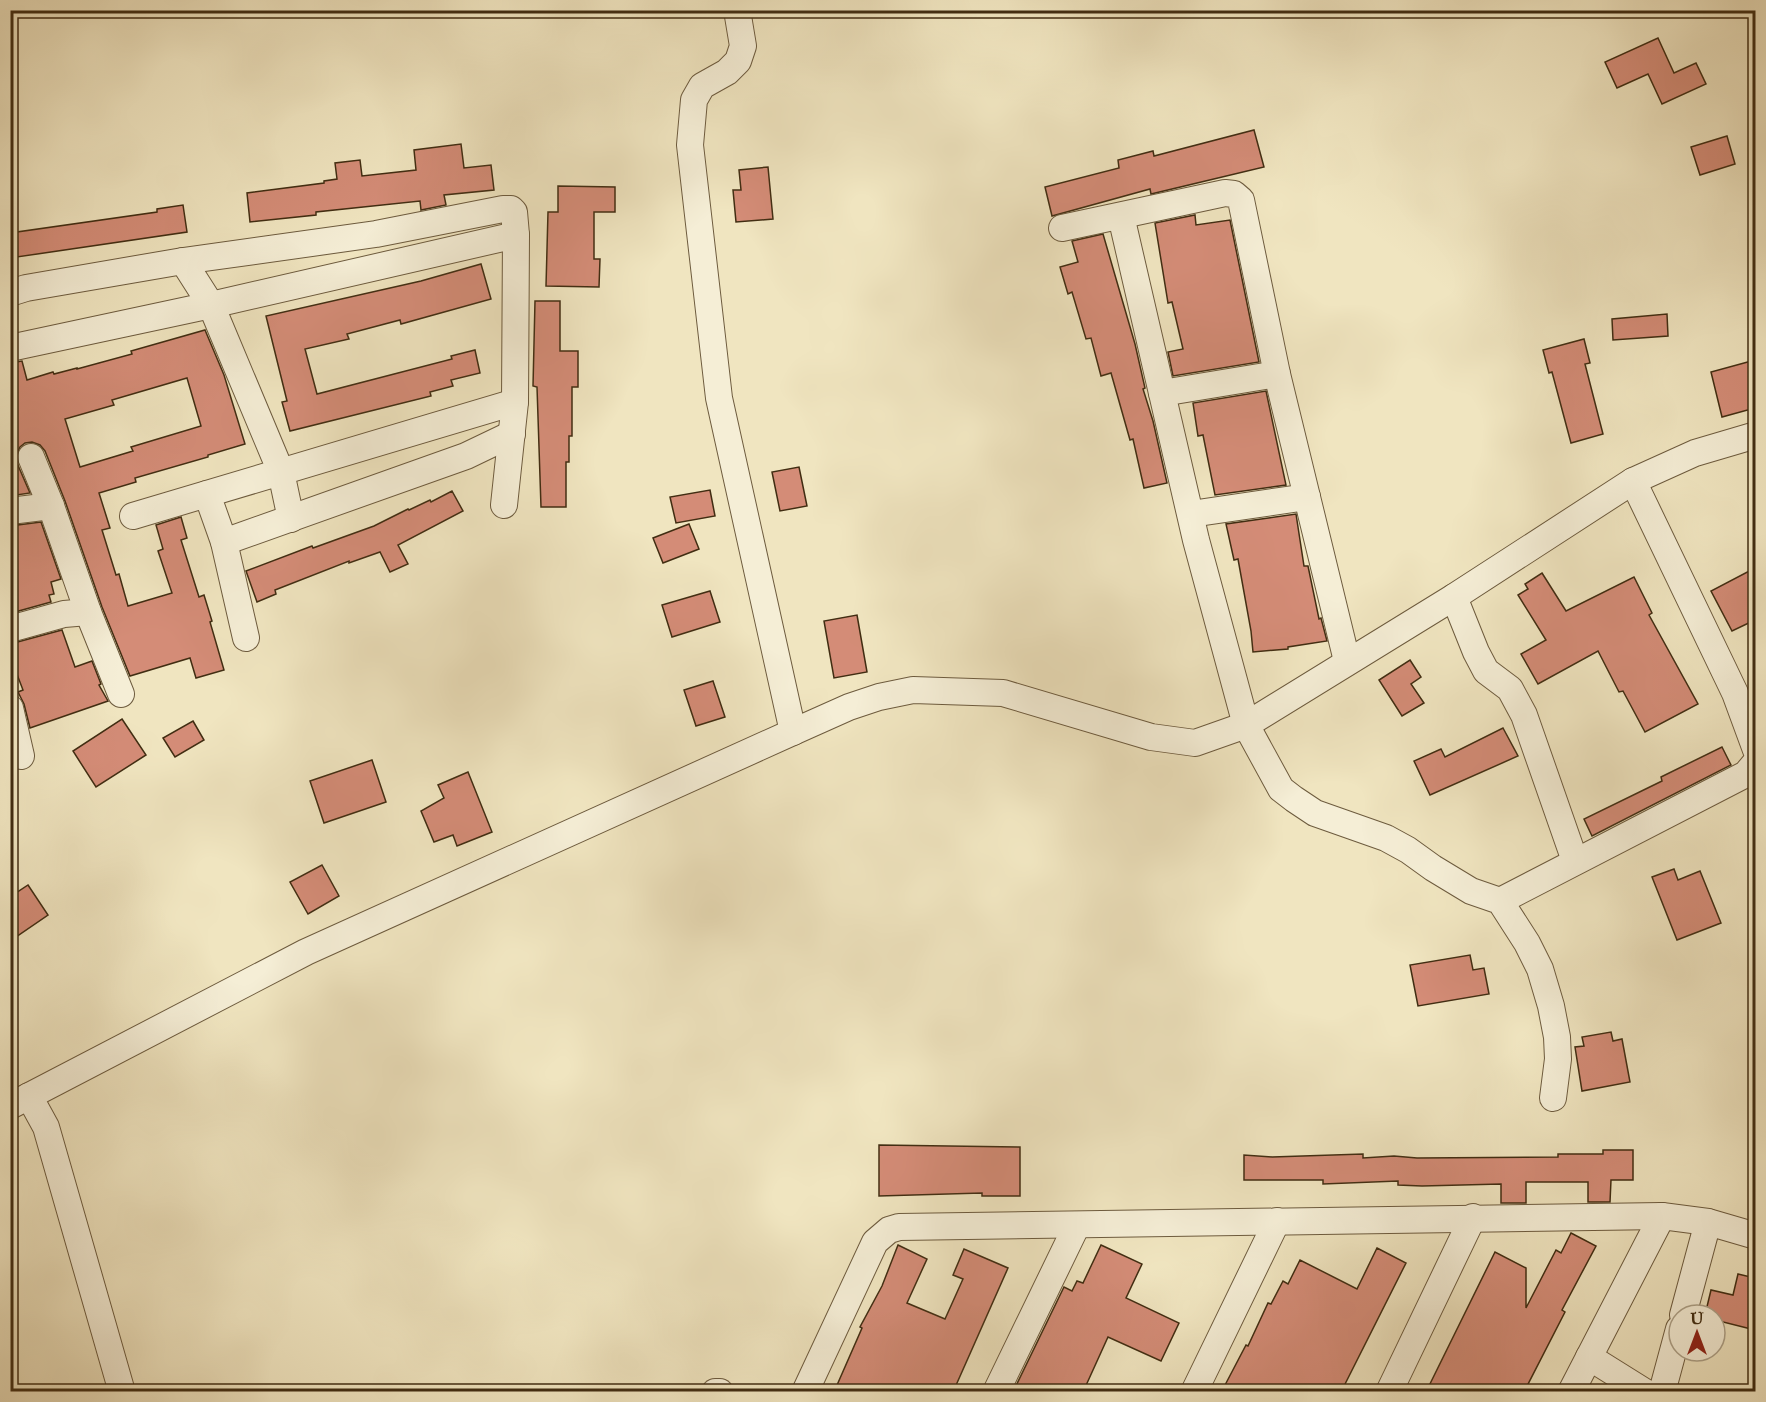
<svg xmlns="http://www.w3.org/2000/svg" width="1766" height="1402" viewBox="0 0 1766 1402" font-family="'IM FELL Double Pica',serif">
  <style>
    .building { fill: #d48c77; stroke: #412d12; stroke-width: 1.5; fill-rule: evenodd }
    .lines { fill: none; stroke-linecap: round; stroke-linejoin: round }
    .minor-casing { stroke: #6d5b3e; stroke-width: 28 }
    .minor { stroke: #f5eed6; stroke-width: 26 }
  </style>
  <rect width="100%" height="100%" fill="#f0e5c0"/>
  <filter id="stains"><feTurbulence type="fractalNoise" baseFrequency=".00333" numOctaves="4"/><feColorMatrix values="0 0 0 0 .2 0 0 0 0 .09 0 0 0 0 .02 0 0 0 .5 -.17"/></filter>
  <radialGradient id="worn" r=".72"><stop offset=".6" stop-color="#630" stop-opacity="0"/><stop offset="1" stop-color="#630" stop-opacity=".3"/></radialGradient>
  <!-- building -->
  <g class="building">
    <path d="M1658 38 1674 73 1696 63 1706 84 1662 104 1648 74 1617 88 1605 62Z"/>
    <path d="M1254 130 1264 167 1151 194 1150 189 1052 216 1045 187 1119 168 1118 160 1153 151 1154 156Z"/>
    <path d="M1727 136 1735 164 1700 175 1691 147Z"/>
    <path d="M461 144 464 168 491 165 494 190 444 195 446 205 421 210 420 201 316 212V215L250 222 247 193 324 183V181L337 179 335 163 360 160 362 176 416 170 414 150Z"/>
    <path d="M768 167 773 219 736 222 733 190H741L739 170Z"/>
    <path d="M558 186 615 187V212H594V259H600L599 287 546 286 548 212H558Z"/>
    <path d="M183 205 187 232 10 258V233L157 212V209Z"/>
    <path d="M1195 215 1196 225 1230 220 1259 362 1173 376 1168 352 1183 349 1172 302 1168 303 1155 223Z"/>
    <path d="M1103 234 1135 344 1145 388 1143 389 1153 421 1167 483 1144 488 1133 439 1130 440 1111 373 1101 376 1091 338 1086 339 1072 292 1068 294 1060 267 1078 262 1072 241Z"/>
    <path d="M481 264 491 299 401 324 400 320 347 334 349 339 305 349 317 394 452 359 451 356 475 350 480 373 451 380 453 386 430 392 431 396 290 431 282 402 287 401 266 316 421 281Z"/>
    <path d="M535 301H560V351H578V387H572V436H569V462H566V507H541L537 387 533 386Z"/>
    <path d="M1667 314 1668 336 1613 340 1612 319Z"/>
    <path d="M205 330 224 375 245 444 208 455V457L135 478 136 482 99 493 110 528 102 530 116 575 119 574 128 606 172 593 158 551 163 549 156 525 181 517 187 538 181 540 199 597 204 595 212 621 210 622 224 670 196 678 190 658 130 676 102 607 65 501 45 451 40 445 32 442 25 443 20 447 17 453 10 433V363L22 361 27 380 53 372 54 374 77 368V369L132 354 131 351ZM187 378 201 426 131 447 133 451 80 467 65 419 114 405 112 400Z"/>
    <path d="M1584 339 1590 363 1585 364 1603 434 1571 443 1552 372 1549 373 1543 350Z"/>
    <path d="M1755 360V408L1722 417 1711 372Z"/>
    <path d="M1266 391 1286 485 1215 495 1203 435 1198 436 1193 403Z"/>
    <path d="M16 455 17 463 30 493 10 496V456Z"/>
    <path d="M799 467 807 506 780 511 772 472Z"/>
    <path d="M710 490 715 516 676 523 670 497Z"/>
    <path d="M452 491 463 511 398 545 408 564 390 572 380 552 349 563V561L275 590 276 594 257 602 246 571 312 546 313 548 374 526 408 509 409 510 430 500 431 502Z"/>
    <path d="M1296 514 1304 566H1308L1319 619 1321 618 1327 641 1288 647V649L1253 652 1251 631 1238 559 1234 560 1226 524Z"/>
    <path d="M41 522 61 579 51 582 54 594 49 595 51 602 15 612 10 595V526Z"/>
    <path d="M689 524 699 549 663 563 653 538Z"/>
    <path d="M1755 568V620L1732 631 1711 591Z"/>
    <path d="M1542 573 1566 611 1634 577 1652 613 1649 615 1698 704 1645 732 1623 691 1619 692 1598 651 1538 684 1521 654 1546 640 1518 595 1528 589 1525 584Z"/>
    <path d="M710 591 720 622 672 637 662 605Z"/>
    <path d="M857 615 867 672 834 678 824 621Z"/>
    <path d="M62 630 75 667 92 661 101 684 99 685 108 701 30 728 24 704 18 692 23 690 10 656V644Z"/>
    <path d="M1410 660 1421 677 1411 684 1424 703 1402 716 1379 680Z"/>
    <path d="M713 681 725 717 696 726 684 690Z"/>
    <path d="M122 719 146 755 96 787 73 751Z"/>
    <path d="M193 721 204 740 175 757 163 738Z"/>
    <path d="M1503 728 1518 756 1430 795 1414 761 1441 749 1445 757Z"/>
    <path d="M1722 747 1731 765 1592 836 1584 819 1662 781 1661 777Z"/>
    <path d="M372 760 386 802 324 823 310 781Z"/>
    <path d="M468 772 492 832 457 846 453 835 434 842 421 811 444 798 438 785Z"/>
    <path d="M322 865 339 896 308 914 290 882Z"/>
    <path d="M1674 869 1678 880 1700 871 1721 923 1677 940 1652 877Z"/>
    <path d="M28 885 48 915 10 941V897Z"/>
    <path d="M1470 955 1473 970 1484 968 1489 994 1418 1006 1410 965Z"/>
    <path d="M1611 1032 1613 1041 1622 1039 1630 1082 1582 1091 1575 1047 1584 1046 1582 1037Z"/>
    <path d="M879 1145 1020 1147V1196H982V1193L879 1196Z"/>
    <path d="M1603 1150H1633V1180H1611L1610 1202H1588V1182H1526V1203H1501V1184L1422 1186 1398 1185V1181L1323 1184V1180H1244V1155L1272 1157 1363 1154V1158L1394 1156 1417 1158 1558 1157V1154H1603Z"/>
    <path d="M1571 1233 1596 1246 1562 1310 1565 1312 1524 1392H1426L1495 1252 1526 1268V1308L1556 1250 1561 1253Z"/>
    <path d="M898 1245 927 1259 907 1303 945 1319 963 1279 953 1275 964 1249 1008 1268 953 1392H834L862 1328 860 1327 882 1286Z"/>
    <path d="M1101 1245 1142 1264 1126 1298 1179 1323 1161 1361 1108 1337 1083 1392H1013L1064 1287 1072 1291 1077 1281 1083 1283Z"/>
    <path d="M1377 1248 1406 1263 1341 1392H1236L1224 1387 1246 1345 1248 1346 1268 1303 1271 1304 1283 1281 1288 1284 1300 1260 1357 1289Z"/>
    <path d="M1738 1274 1755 1278V1330L1715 1320V1315H1705L1711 1290 1733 1295Z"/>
  </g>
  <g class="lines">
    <!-- minor casing -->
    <g class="minor-casing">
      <g id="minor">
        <path d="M737 10 743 46 738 61 727 72 702 86 694 100 690 145 719 398 793 732"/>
        <path d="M1121 216 1196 540 1246 725 1281 789 1294 799 1315 813 1386 838 1408 850 1433 868 1471 891 1500 901 1527 943 1540 969 1551 1006 1557 1037 1558 1059 1553 1098"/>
        <path d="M1062 228 1225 193 1234 194 1241 200 1277 374 1347 661"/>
        <path d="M183 261 211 305 281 472 291 519"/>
        <path d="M10 293 26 288 183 261 376 234 503 209H511L514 212 516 235 515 402 504 505"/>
        <path d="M10 348 211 305 516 235"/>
        <path d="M1162 393 1277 374"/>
        <path d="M31 457 51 506 88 612 121 694"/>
        <path d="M1633 481 1735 693 1756 750"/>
        <path d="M207 494 224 542 246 638"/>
        <path d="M10 511 51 506"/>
        <path d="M1191 514 1307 497"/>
        <path d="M133 516 515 402"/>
        <path d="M224 542 466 456 512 434"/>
        <path d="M1454 597 1476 652 1486 671 1510 689 1524 715 1575 861"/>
        <path d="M10 629 64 614 88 612"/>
        <path d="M10 708 21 756"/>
        <path d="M1500 901 1746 774 1756 762"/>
        <path d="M29 1096 46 1127 122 1392"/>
        <path d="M10 1106 306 952 793 732 849 707 879 697 913 690 1003 693 1151 737 1195 743 1246 725 1454 597 1633 481 1695 453 1756 435"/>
        <path d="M1683 1315 1708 1222"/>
        <path d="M1589 1357 1645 1392"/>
        <path d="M715 1392H720"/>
        <path d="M805 1392 875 1242 889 1230 899 1227 1662 1216 1708 1222 1756 1236"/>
        <path d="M996 1392 1077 1225"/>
        <path d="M1194 1392 1277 1221"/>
        <path d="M1389 1392 1473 1217"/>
        <path d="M1571 1392 1662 1216"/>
        <path d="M1662 1392 1679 1329"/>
      </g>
    </g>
    <!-- minor -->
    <use href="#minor" class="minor"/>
  </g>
  <!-- margin -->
  <rect width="1766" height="1402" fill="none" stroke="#f0e5c0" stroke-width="36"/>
  <rect x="12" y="12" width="1742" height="1378" fill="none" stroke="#412d12" stroke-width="3"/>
  <rect x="18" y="18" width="1730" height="1366" fill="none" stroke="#412d12" stroke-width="1.5"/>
  <!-- north arrow -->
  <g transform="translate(1697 1333)"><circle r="28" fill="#f5eed6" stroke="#ada188" stroke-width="1.5"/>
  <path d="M0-4.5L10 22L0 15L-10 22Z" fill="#8f2418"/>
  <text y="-9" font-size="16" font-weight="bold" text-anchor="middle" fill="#412d12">U</text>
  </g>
  <rect width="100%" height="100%" filter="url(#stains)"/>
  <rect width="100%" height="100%" fill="url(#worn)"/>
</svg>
